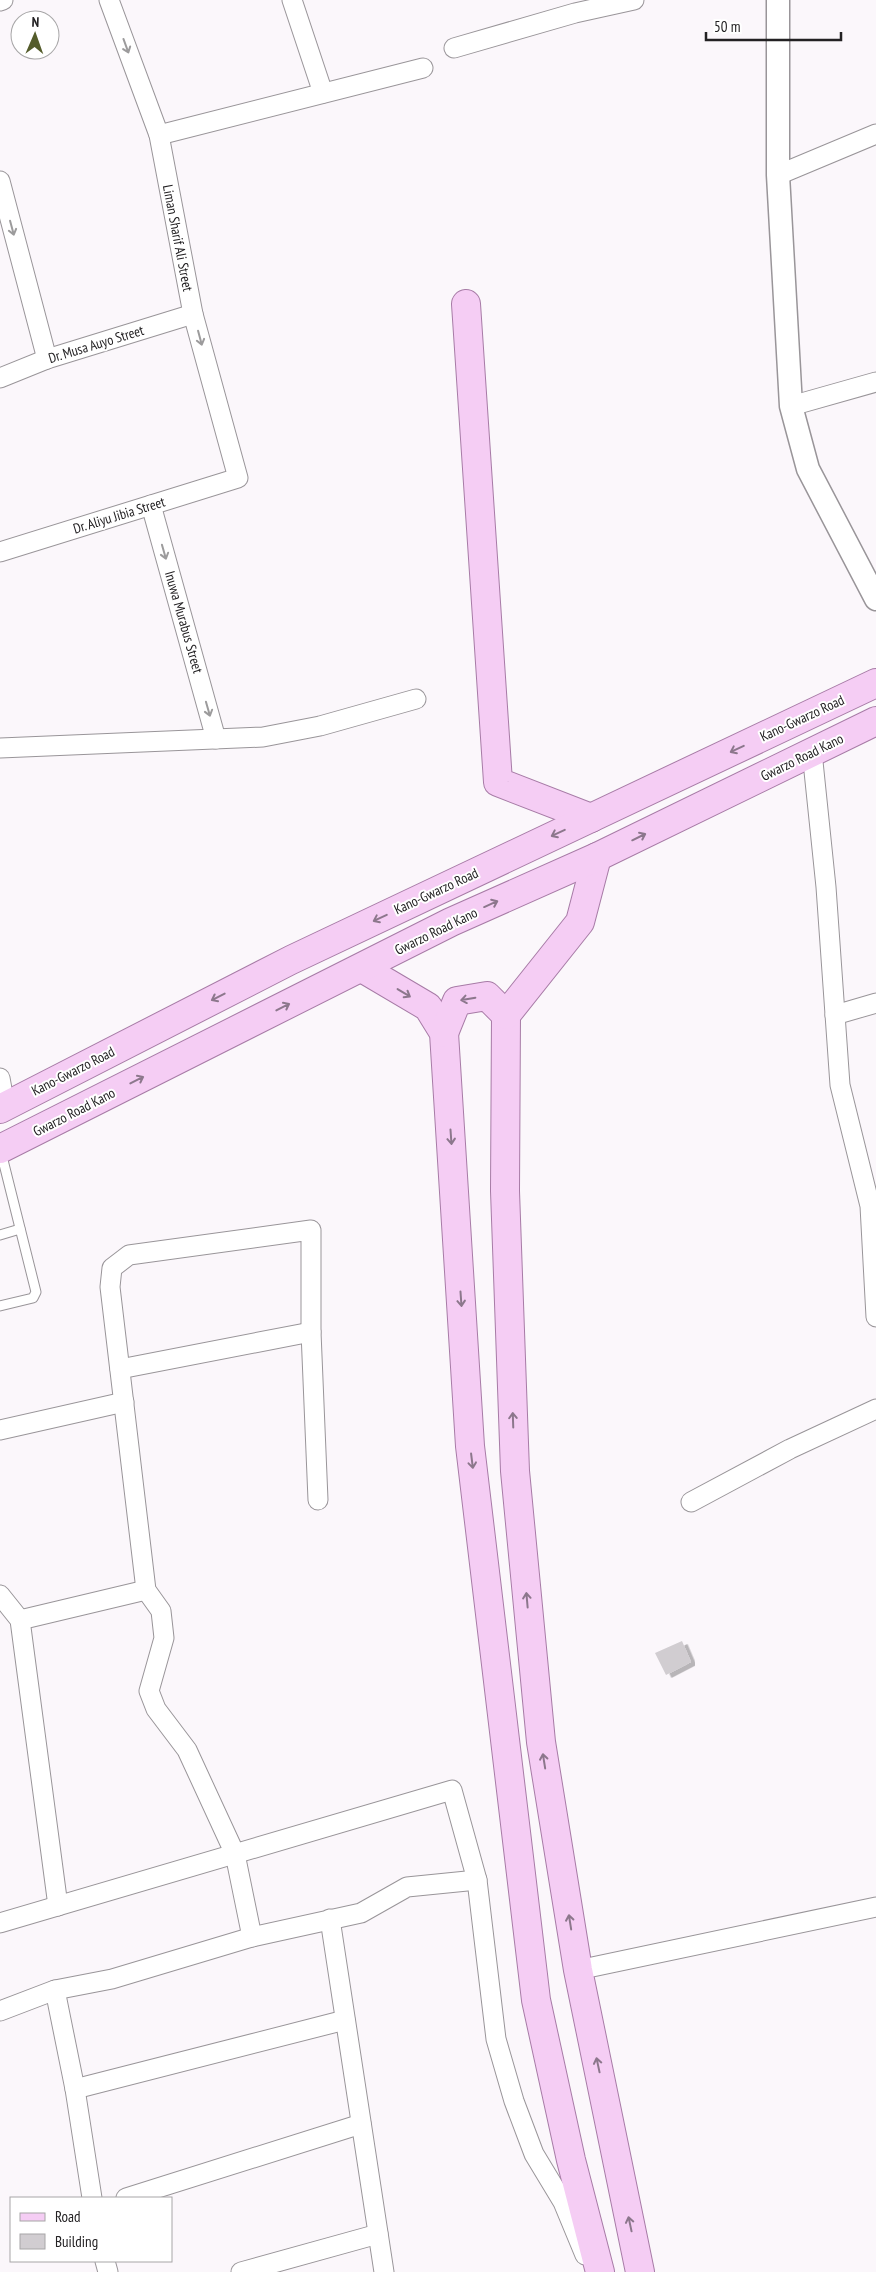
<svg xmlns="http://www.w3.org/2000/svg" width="876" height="2272" viewBox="0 0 876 2272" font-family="'PT Sans Narrow',sans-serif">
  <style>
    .building { fill: #d1cdd1; filter: url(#shadow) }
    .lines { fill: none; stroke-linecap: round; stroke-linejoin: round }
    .service-casing { stroke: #999599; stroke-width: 11 }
    .minor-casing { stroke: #999599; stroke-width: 21 }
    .tertiary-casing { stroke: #999599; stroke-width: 25 }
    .primary-casing { stroke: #a77ba6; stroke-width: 30 }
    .service { stroke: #fff; stroke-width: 9 }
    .minor { stroke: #fff; stroke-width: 19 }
    .tertiary { stroke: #fff; stroke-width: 22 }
    .primary { stroke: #f5cdf4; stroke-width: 28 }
    .oneway { stroke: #9c9b9c }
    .oneway2 { stroke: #8c778c }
    .labels { text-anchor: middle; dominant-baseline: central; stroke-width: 4; stroke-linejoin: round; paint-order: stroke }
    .street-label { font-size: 14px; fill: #232123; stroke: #fff }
  </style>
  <defs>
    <filter id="shadow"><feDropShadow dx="5.5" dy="3" stdDeviation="0" flood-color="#0004"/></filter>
  </defs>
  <rect width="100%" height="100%" fill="#fbf7fb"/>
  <!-- building -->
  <path class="building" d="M682 1641 691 1662 666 1675 655 1653Z"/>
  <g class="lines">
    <!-- service casing -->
    <g class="service-casing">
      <g id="service">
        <path d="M0 1235 20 1229"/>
        <path d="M0 1306 33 1298 36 1292 1 1152"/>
      </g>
    </g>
    <!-- minor casing -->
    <g class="minor-casing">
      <g id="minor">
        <path d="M292 0 323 93"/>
        <path d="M0 1 3 0"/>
        <path d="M454 48 575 13 634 0"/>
        <path d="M159 135 423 68"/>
        <path d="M778 175 876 134"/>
        <path d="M0 181 47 359"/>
        <path d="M0 378 47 359 193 314"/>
        <path d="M791 406 876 382"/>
        <path d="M151 505 216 739"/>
        <path d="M0 552 238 478 193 314 159 135 109 0"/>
        <path d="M0 748 263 737 320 726 416 699"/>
        <path d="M812 752 826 887 840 1085 870 1206 876 1317"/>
        <path d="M835 1015 876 1003"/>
        <path d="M0 1078 5 1106"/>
        <path d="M120 1369 311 1332"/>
        <path d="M0 1430 124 1402"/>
        <path d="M691 1502 790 1449 876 1409"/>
        <path d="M0 1595 20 1620 58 1906"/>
        <path d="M20 1620 146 1590"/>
        <path d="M330 1919 384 2272"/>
        <path d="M0 1923 452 1790 477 1880 496 2039 514 2101 534 2154 563 2202 585 2255"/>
        <path d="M252 1937 235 1854 187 1750 156 1709 149 1691 164 1638 161 1611 146 1590 110 1287 112 1268 129 1255 311 1230V1332L318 1500"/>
        <path d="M578 1970 876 1907"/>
        <path d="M55 1990 75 2089 92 2198"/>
        <path d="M0 2011 55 1990 112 1979 252 1937 361 1913 407 1887 477 1880"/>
        <path d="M75 2089 345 2020"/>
        <path d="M126 2198 361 2124"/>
        <path d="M105 2261 108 2272"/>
        <path d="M241 2272 378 2234"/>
      </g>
    </g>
    <!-- tertiary casing -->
    <g class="tertiary-casing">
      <path id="tertiary" d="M778 0V175L791 406 808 469 876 599"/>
    </g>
    <!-- primary casing -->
    <g class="primary-casing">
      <g id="primary">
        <path d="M466 304 498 782 591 818"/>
        <path d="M597 857 580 922 506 1015 505 1191 515 1471 541 1742 578 1970 640 2272"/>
        <path d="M362 968 428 1007 444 1033 470 1446 536 2000 571 2160 600 2272"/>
        <path d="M444 1033 457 1001 487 996 506 1015"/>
        <path d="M0 1109 291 960 876 683"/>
        <path d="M0 1149 451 922 597 857 876 721"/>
      </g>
    </g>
    <!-- service -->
    <use href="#service" class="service"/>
    <!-- minor -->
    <use href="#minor" class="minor"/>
    <!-- tertiary -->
    <use href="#tertiary" class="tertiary"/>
    <!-- primary -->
    <use href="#primary" class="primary"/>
  </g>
  <!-- one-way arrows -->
  <defs><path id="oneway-shaft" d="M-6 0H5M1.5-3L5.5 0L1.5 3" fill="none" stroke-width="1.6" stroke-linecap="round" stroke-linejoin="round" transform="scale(1.25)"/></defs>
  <g class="oneway">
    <use href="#oneway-shaft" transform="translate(126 46) rotate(70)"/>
    <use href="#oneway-shaft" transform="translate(12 228) rotate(75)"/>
    <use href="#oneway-shaft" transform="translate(200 338) rotate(75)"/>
    <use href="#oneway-shaft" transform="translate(164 552) rotate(74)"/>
    <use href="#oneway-shaft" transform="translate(208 709) rotate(74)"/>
  </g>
  <g class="oneway2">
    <use href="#oneway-shaft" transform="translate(737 749) rotate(155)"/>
    <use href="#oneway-shaft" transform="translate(558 833) rotate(155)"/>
    <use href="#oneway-shaft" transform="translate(639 837) rotate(-26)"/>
    <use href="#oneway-shaft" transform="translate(491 904) rotate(-24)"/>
    <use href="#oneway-shaft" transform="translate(380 918) rotate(155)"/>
    <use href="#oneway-shaft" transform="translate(404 993) rotate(31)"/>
    <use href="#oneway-shaft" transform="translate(218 997) rotate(153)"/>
    <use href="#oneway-shaft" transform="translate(468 999) rotate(170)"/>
    <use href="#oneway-shaft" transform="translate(283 1007) rotate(-27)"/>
    <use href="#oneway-shaft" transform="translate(137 1080) rotate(-27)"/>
    <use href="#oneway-shaft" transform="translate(451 1137) rotate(86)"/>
    <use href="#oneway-shaft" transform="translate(461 1299) rotate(86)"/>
    <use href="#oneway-shaft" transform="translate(513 1420) rotate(-92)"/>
    <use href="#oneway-shaft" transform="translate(472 1461) rotate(83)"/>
    <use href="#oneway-shaft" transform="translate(527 1600) rotate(-95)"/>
    <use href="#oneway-shaft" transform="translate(544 1761) rotate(-99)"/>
    <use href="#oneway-shaft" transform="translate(570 1922) rotate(-99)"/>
    <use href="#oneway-shaft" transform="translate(598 2065) rotate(-102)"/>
    <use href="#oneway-shaft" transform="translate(630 2224) rotate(-102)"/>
  </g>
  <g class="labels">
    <!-- street labels -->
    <g class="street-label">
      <text transform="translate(178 238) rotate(79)">Liman Sharif Ali Street</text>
      <text transform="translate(96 344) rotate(-17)">Dr. Musa Auyo Street</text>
      <text transform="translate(119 515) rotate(-17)">Dr. Aliyu Jibia Street</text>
      <text transform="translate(184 622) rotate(74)">Inuwa Murabus Street</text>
      <text transform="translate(802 718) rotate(-25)">Kano-Gwarzo Road</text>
      <text transform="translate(802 757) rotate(-26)">Gwarzo Road Kano</text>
      <text transform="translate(436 891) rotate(-25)">Kano-Gwarzo Road</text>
      <text transform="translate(436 931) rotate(-26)">Gwarzo Road Kano</text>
      <text transform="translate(73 1071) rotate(-27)">Kano-Gwarzo Road</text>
      <text transform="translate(74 1112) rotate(-27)">Gwarzo Road Kano</text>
    </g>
  </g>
  <!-- legend -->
  <rect x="10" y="2197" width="162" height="65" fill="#ffffff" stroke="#a7a6a7"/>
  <rect x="20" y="2213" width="25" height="8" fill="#f5cdf4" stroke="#a7a6a7"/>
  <text x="55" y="2222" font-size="15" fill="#232123">Road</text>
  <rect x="20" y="2234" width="25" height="15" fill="#d1cdd1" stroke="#a7a6a7"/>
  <text x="55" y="2247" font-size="15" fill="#232123">Building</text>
  <!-- north arrow -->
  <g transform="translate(35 35) rotate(2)"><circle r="24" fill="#ffffff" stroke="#a7a6a7"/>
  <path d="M0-4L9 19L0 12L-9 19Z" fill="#545c2b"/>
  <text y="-8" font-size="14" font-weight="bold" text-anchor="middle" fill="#232123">N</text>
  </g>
  <!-- scale -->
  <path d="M706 32v8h135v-8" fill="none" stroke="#232123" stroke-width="2.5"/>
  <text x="714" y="32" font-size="15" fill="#232123" stroke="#ffffff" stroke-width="4" paint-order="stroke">50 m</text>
</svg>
